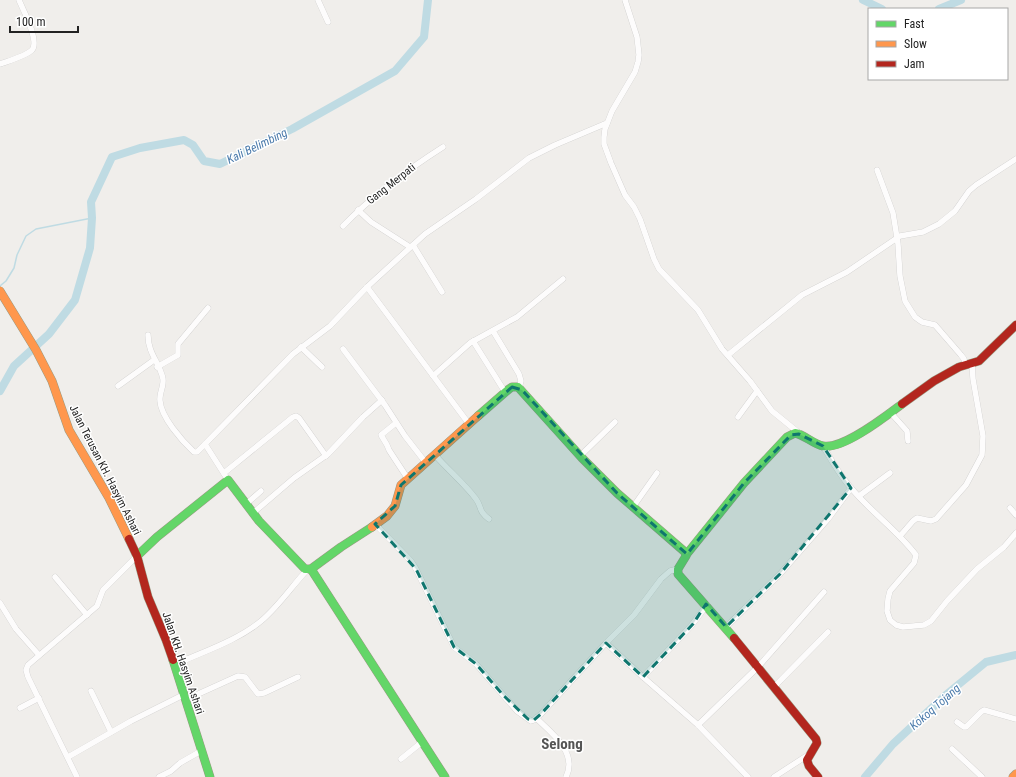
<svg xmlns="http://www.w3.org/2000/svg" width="1016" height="777" viewBox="0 0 1016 777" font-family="'Roboto Condensed',sans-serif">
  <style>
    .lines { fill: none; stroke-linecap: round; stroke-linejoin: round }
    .stream { stroke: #bfdbe3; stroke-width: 1.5 }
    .river { stroke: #bfdbe3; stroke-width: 8 }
    .street-casing { stroke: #c9c8c7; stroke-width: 6 }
    .fast-casing { stroke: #999a82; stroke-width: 9 }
    .slow-casing { stroke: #999a82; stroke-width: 9 }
    .jam-casing { stroke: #999a82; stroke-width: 9 }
    .street { stroke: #fdfcfc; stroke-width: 5.5 }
    .fast { stroke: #63d668; stroke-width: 8 }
    .slow { stroke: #ff974d; stroke-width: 8 }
    .jam { stroke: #b3261e; stroke-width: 8 }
    .marked { fill: #0f766e; fill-opacity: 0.2; stroke: #0f766e; stroke-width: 3; stroke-dasharray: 8 5; stroke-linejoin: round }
    .labels { text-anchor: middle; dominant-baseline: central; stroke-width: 3; stroke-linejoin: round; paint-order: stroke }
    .street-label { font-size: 11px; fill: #222; stroke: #fff }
    .water-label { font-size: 12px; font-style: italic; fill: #4a7aab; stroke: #fff }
    .district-label { font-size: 15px; font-weight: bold; fill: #555; stroke: #fff }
  </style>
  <rect width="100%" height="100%" fill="#f0eeeb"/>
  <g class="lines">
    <!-- stream -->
    <path class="stream" d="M0 286 6 281 14 268 17 255 26 236 36 229 92 218"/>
    <!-- river -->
    <g class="river">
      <path d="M863 0 882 9"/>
      <path d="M939 9 961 0"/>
      <path d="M0 391 14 366 49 334 75 300 90 248 92 218 91 202 112 157 140 148 184 140 193 145 204 161 220 164 292 129 395 71 424 37 428 0"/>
      <path d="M865 777 893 744 947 694 986 662 1016 655"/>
    </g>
    <!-- street casing -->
    <g class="street-casing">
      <g id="street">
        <path d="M318 0 328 22"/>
        <path d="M625 0 637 37 639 55 638 62 635 72 612 111 605 129 604 137V144L611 163 625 195 634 207 640 219 654 259 659 269 698 310 722 349 750 381 772 411 799 433"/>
        <path d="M0 64C8 61 26 56 32 50 40 41 23 10 19 0"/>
        <path d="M877 170 893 213 898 244 900 276 905 301 915 317 922 322 935 325 961 355 964 359 965 365"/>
        <path d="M358 210 371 222 410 247"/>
        <path d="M343 226C373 195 407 170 443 147"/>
        <path d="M413 245 442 292"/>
        <path d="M367 287 469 424"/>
        <path d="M493 331 519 374 521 381 519 388"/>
        <path d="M148 335C148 354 160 363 163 379 164 387 159 393 160 401 161 417 182 441 194 452H197L205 444"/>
        <path d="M473 341 505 392"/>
        <path d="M301 347 322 367"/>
        <path d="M343 349 385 405 405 436 426 463"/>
        <path d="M728 355 802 295 847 272 900 236 923 232 939 224 955 211 969 191 976 185 1016 159"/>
        <path d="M157 367 178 355V344L208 308"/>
        <path d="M433 376 470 343 517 317 563 279"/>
        <path d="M118 386 154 360"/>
        <path d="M890 412 907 431 908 441"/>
        <path d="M738 417 757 391"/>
        <path d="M396 423 381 435 387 445 389 450 408 479"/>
        <path d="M823 446C832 461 840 476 852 489 872 513 897 530 916 555L914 563 890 591 888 599 887 611 890 620 896 625 903 627 924 625 931 621 947 601 977 569 1004 547 1016 533"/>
        <path d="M435 455C448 470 464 483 476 499 482 507 478 511 489 519"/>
        <path d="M580 456 615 422"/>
        <path d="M224 473 293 417 296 416 299 418 326 456"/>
        <path d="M228 480 205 444 293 354 330 326 367 287 425 234 476 199 529 158 555 145 607 123"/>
        <path d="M859 496 890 473"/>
        <path d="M246 504 261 491"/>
        <path d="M633 507 657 473"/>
        <path d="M1010 508 1016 515"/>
        <path d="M253 513 294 478 328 454 363 417 382 400"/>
        <path d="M375 524 411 561 416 569 454 647 476 664 517 711 531 721 534 720 541 714 606 643 634 615 661 579 670 571 678 569"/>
        <path d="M900 536 913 521 917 518 931 521 936 519 966 485 982 455 983 436 973 379 972 364"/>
        <path d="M55 577 87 615"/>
        <path d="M0 603 16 629 39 655"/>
        <path d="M726 627 780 574 828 519 851 488"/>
        <path d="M606 643 643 677 698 725 748 777"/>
        <path d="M174 665C202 652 237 641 261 621 278 607 292 586 307 570"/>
        <path d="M643 677 691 626 707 605"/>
        <path d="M774 687 828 632"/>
        <path d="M91 691 111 732"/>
        <path d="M185 700 238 676 245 677 258 694 264 693 298 677"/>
        <path d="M20 708 39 698"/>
        <path d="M536 718C552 733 578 753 566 777"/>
        <path d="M957 722 964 727H966L981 712 984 710 1016 719"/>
        <path d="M698 725 758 667 824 592"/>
        <path d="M952 749 982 777"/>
        <path d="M68 757 131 721 183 695"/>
        <path d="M401 759 422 742"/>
        <path d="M77 777 28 677 26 670 28 665 97 606 103 590 137 556"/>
        <path d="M159 777 171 771 180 763 201 751"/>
        <path d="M774 777 808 755"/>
      </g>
    </g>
    <!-- fast casing -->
    <g class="fast-casing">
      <g id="fast">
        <path d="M478 416 509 389 512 387H518L582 458 617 493 685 552 686 556 678 569V574L734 638"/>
        <path d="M686 555 744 483 787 437 795 433C805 435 813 444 823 446 843 450 886 416 902 404"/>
        <path d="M137 556 157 537 228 480 259 521 305 569H311L341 547 372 527"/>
        <path d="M311 569 445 777"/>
        <path d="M173 660 210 777"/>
      </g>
    </g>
    <!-- slow casing -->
    <g class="slow-casing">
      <g id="slow">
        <path d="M0 291 36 350 52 381 69 430 109 498 129 539"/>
        <path d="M372 527 387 516 395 506 401 485 478 416"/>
        <path d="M1013 777 1016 774"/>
      </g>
    </g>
    <!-- jam casing -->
    <g class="jam-casing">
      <g id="jam">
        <path d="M902 404 934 381 959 367 979 361 1016 325"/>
        <path d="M129 539 137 556 148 597 166 640 173 660"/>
        <path d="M734 638 816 739 817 743 807 760 809 766 818 777"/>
      </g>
    </g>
    <!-- street -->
    <use href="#street" class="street"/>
    <!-- fast -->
    <use href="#fast" class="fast"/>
    <!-- slow -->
    <use href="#slow" class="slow"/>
    <!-- jam -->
    <use href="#jam" class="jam"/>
  </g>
  <!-- marked area -->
  <path class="marked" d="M512 387 522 390 617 493 687 554 744 483 791 435 799 434 823 446 851 488 780 574 726 627 706 604 693 624 643 677 606 643 541 714 534 720 528 719 503 695 476 664 454 647 416 569 375 524 395 506 401 485Z"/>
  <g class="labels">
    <!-- street labels -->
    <g class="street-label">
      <text transform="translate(391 184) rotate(-38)">Gang Merpati</text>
      <text transform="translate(105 470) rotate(63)">Jalan Terusan KH. Hasyim Ashari</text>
      <text transform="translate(183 663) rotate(71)">Jalan KH. Hasyim Ashari</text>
    </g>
    <!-- water labels -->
    <g class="water-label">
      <text transform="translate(257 146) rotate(-26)">Kali Belimbing</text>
      <text transform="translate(935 707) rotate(-41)">Kokoq Tojang</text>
    </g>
    <!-- district labels -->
    <g class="district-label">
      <text x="562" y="744">Selong</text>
    </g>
  </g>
  <!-- legend -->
  <rect x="868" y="8" width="140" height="72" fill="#ffffff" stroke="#a7a7a7"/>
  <rect x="876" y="21" width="20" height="6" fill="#63d668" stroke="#a7a7a7"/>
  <text x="904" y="28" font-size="12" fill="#222222">Fast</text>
  <rect x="876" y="41" width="20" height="6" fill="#ff974d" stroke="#a7a7a7"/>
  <text x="904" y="48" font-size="12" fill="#222222">Slow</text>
  <rect x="876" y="61" width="20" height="6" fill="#b3261e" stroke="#a7a7a7"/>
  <text x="904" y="68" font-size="12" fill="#222222">Jam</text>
  <!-- scale -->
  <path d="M10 26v6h68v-6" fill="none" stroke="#222222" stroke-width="2"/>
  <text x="16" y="26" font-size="12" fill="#222222" stroke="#ffffff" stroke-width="3" paint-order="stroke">100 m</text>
</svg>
